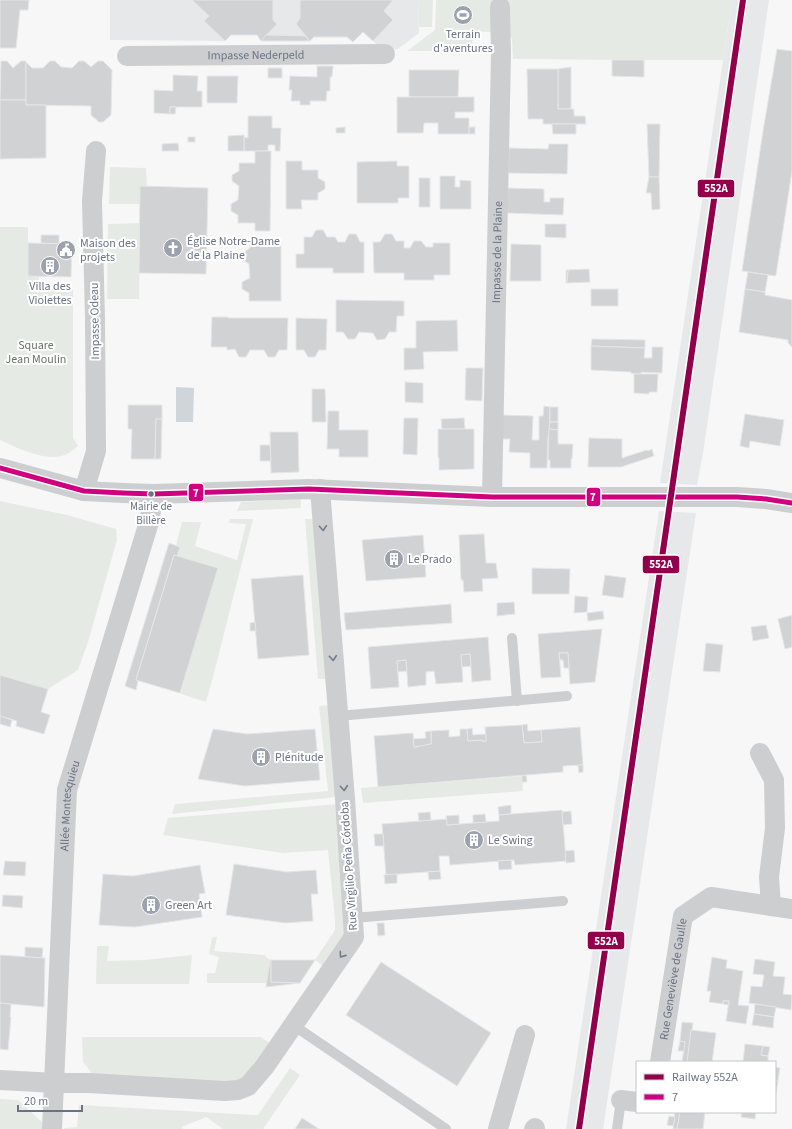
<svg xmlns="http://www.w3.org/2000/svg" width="792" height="1129" viewBox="0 0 792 1129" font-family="'Source Sans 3',sans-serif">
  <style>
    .built { fill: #e7e8e9 }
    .green { fill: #e6eae5 }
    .water { fill: #d0d5da }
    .building { fill: #d0d2d3; stroke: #e6e6e6 }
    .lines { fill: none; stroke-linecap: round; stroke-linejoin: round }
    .lane { stroke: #cdced0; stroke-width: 10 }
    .street { stroke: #cdced0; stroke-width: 20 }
    .bus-1-casing { stroke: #fff; stroke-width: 8 }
    .bus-1 { stroke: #cf007f; stroke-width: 5 }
    .rail-1-casing { stroke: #fff; stroke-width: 9 }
    .rail-1 { stroke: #92004c; stroke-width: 6 }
    .oneway { stroke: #737c8c }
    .bus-dot { fill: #697385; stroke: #fff; stroke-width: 1.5 }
    .labels { text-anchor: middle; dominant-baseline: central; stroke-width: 4; stroke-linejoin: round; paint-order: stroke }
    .bus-label { font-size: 11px; fill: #697385; stroke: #fff }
    .poi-label { font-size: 12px; fill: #697385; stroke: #fff; text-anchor: start }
    .street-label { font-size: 12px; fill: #697385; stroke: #fff }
    .park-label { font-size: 12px; fill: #647764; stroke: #fff }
    .line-badge { stroke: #fff; stroke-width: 1.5 }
    .badge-label { font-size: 11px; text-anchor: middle; font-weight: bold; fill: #fff }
  </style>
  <rect width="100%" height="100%" fill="#f7f7f7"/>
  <!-- built -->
  <g class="built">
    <path d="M110 0H418L419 33 398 49 383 50 363 32 347 37H314L310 41H261L257 35H231L225 41 110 40Z"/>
    <path d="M732 0H769L703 453 697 485 660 483Z"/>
    <path d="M659 511 696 513 603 1129H566Z"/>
  </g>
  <!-- green -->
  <g class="green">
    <path d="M418 0H433L432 27H419Z"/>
    <path d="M436 0H492L491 32 472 31 473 51H407L435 30Z"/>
    <path d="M507 0H732L723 60H644L513 59 512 39 507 30Z"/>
    <path d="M110 167 146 168 147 186H140V204H109Z"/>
    <path d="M140 223 139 299H107L108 224Z"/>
    <path d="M0 227H28V276H39L38 284C45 293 60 289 71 289L73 290V438L78 446C74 449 70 453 65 455 46 462 17 448 0 440Z"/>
    <path d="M301 499V508L237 511 241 502Z"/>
    <path d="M0 501 67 515 116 529 117 540 88 642 78 670 48 689 0 675Z"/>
    <path d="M230 519H253L212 681 206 702 184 695 180 693 218 568 177 556 180 547 176 545 182 522H201L195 546 237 560 246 524 229 523Z"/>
    <path d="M305 519H315L328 679H318Z"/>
    <path d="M331 705 338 796 328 798 172 814 175 804 328 791 319 706Z"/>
    <path d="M522 776 523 791 363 803 361 788Z"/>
    <path d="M339 804 349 928 326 968 315 960 335 930V919L328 850 283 853 163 835 168 818Z"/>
    <path d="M215 937H217L214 951 264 955 270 960 267 983H207V973H215L219 957 209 954 212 938Z"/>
    <path d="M97 946H109L107 961 144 960 192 955 189 984H96Z"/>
    <path d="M82 1037H261L271 1044 245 1076 235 1082 94 1076 83 1062Z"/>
    <path d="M290 1068 300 1075 263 1129H223L206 1117 182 1127 183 1129H64L65 1128 77 1127 79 1105 258 1115Z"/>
    <path d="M0 1099 18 1100 42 1122V1129H0Z"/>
  </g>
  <!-- water -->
  <path class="water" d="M176 387 194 388 193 422H176Z"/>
  <!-- building -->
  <g class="building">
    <path d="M0 0H29L28 10H20L16 48H0Z"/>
    <path d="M192 0H273V20L277 24 261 41 257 35H231L225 41 204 21 209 16Z"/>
    <path d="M300 0H393L384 11 393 20 373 41 363 32 353 42 347 37H314L310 41 296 24 300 18Z"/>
    <path d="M266 35 305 36 310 41H261Z"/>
    <path d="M777 49 792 51V171L776 275 775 276 742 271 763 131Z"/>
    <path d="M612 60H644V77L612 76Z"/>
    <path d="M1 61H7L13 68 21 61H26V100H0Z"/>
    <path d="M50 61H55L61 67 72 68 79 61H84L91 67 98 61H103L112 70 111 115 103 122H99L91 115V106L26 105V62L32 68H43Z"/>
    <path d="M317 66H333L332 77H330V91H327L326 101H310V105H300V101H291L292 90H289L290 76 317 77Z"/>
    <path d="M571 67V109H558V69Z"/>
    <rect x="268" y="68" width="14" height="10"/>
    <path d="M527 69H558V109H574V116H585L586 124H543V119H528Z"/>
    <path d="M409 70H459L458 97H409Z"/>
    <path d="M173 75 198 76 197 91H202V107H170V114L154 113V90L173 91Z"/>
    <path d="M207 76H238L237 103H207Z"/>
    <path d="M397 97H474V112H455V118H469V134H438V123H424L423 133H397Z"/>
    <path d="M0 100H26V105H46V158L0 159Z"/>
    <path d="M170 107H176L175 114H170Z"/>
    <path d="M248 116H272V128H281L280 151H275V145H268V151H244V137L248 138Z"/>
    <path d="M552 124H576V134H553Z"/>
    <path d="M647 124H660L659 177H649Z"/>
    <path d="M345 127V133H336V128Z"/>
    <rect x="469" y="127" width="6" height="7"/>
    <path d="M244 135V151H228V136Z"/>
    <rect x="188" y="137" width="7" height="5"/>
    <path d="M178 143 179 151H162V144Z"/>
    <path d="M549 144H568L567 174 508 173 509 148 548 149Z"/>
    <path d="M255 151H271L270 231H255V223H238V215L231 211V204L238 200 239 186 232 181V175L239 171V163H255Z"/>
    <path d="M286 161H302V170H318V178L325 182V189L318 193V200H301L302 209H286Z"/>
    <path d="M397 161V166H409V198H398V203H357V162Z"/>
    <path d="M440 176H455V187H460V180L471 181V209H440Z"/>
    <path d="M649 177H659L660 209 652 210 651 193H646Z"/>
    <rect x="419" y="178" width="11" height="29"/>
    <path d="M140 186 208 188 206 274 139 273Z"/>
    <path d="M508 188 544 189V202H550V198H564L563 215 507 213Z"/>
    <path d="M545 224H566V238L545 237Z"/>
    <path d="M316 230H323L327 237H335L338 242H345L349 234H356L360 242H364V273H333V268H296V254H304V237H312Z"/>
    <path d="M385 234H392L396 241H404V248H410L414 241H421L426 247H433V243H450V275H434V280H404V273H374L373 242H380Z"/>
    <path d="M41 235H59V244L41 243Z"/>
    <path d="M250 241H281V301H249V293L242 289V282L250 278 249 264 243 260V253L250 248Z"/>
    <path d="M28 243 72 244 71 277 28 276Z"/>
    <path d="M511 244 541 245V281H510Z"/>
    <path d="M589 269 590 282 567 283 568 270Z"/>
    <path d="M566 270H568L567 283H566Z"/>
    <path d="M748 272 768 275 765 292 745 289Z"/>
    <rect x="591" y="289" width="27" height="17"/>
    <path d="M745 289 765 292V295L792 300V347L788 343V340L739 332Z"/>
    <path d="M336 300 404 301V316H397L396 332H389L385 339 377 340 373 333 359 332 355 339H348L343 332H336Z"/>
    <path d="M212 317H228V318H288L287 350H279L275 357H268L264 350H250L246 357H239L235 349 227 350V347H211Z"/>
    <path d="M296 318 327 319 326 350H319L315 357H308L304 350H296Z"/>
    <path d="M457 320 458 351 423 352 424 369 404 370V348H416V321Z"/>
    <path d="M592 339 645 340V348L591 346Z"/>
    <path d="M591 346 645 348 644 358H652V347H663L662 373 641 372V374H634L631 373V372L591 370Z"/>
    <path d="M466 368H483L482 401 465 400Z"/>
    <path d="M634 374H658L657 392H649V394L634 393Z"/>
    <path d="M405 382 423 383V403L405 402Z"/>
    <path d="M312 389H325L326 422H312Z"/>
    <path d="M128 405H162V419H156L155 459H131L132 429H128Z"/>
    <path d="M544 406 550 407 549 436H548L547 468H530V453L509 452 510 439H500L501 415 533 416 532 440H539V416H543Z"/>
    <rect x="550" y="407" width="8" height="15"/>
    <path d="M328 411H339V430H368V457H339V449H327Z"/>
    <path d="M745 414 784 420 780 446 750 441 749 448 740 446Z"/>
    <path d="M404 418H418L417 455 403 454Z"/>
    <path d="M464 418 465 429H442L441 419Z"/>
    <path d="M156 419H162L161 459H155Z"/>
    <path d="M550 422H558V430L549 429Z"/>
    <path d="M438 429H474V469L439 470V458H438Z"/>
    <path d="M549 429 558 430V444H573L572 459H571V468H550V460H548Z"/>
    <path d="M270 432H298L299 472 271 473Z"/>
    <path d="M589 438 622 439V458L647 450 648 451 652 449 654 456 621 467H588Z"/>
    <path d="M260 445H270L271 461H260Z"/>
    <path d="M484 534 486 563H496L498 578 482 579 483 591 464 592 463 580H461L459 535Z"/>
    <path d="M423 535 426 577 366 581 362 540Z"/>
    <path d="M169 543 180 547 177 556 174 555 136 680 138 681 136 690 125 686Z"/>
    <path d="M174 555 218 568 180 693 136 680Z"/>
    <path d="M532 568 570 569 569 594H532Z"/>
    <path d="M303 575 309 655 258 659 251 579Z"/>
    <path d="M605 575 626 578 623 598 602 595Z"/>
    <path d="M575 596 588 597 587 612 574 613Z"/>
    <path d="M514 602 515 614 497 616V603Z"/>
    <path d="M451 604 452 623 346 630 344 613Z"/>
    <path d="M603 611 604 619 588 621 587 613Z"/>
    <path d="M792 615V647L785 649 778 619Z"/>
    <path d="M255 622 256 631H250V623Z"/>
    <path d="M766 625 769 638 753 641 751 627Z"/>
    <path d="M602 629 595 682 570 684 568 653H559L561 677 541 678 538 634Z"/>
    <path d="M488 637 491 680 472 682 470 654 461 655 463 682 436 684 434 671 426 672V685L408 687 406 660 397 661 399 687 371 689 368 647Z"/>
    <path d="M706 643 723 645 720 672 703 671Z"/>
    <path d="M559 653H568L569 668H564L563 660H560Z"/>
    <path d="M470 654 471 666 462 667 461 655Z"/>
    <path d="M406 660 407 671 398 672 397 661Z"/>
    <path d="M0 675 48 689 41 712 50 715 44 734 16 726 17 721 0 716Z"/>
    <path d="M0 716 12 720 10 727 0 724Z"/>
    <path d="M527 724 528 731 541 730 542 742 524 743 522 725Z"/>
    <path d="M522 725 524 743 542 742 541 730 580 727 583 765 563 766V772L378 787 374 736 413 733 414 747H418V745L431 744V731L449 730V737L460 736V729H467L468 741 482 740V741H486L485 727Z"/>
    <path d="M472 728 473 735 486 734V741H482V740L468 741 467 729Z"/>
    <path d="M213 729 247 734 315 729 320 780 245 786 198 779Z"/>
    <path d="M431 731V744L414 747 413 739 426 738 425 732Z"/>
    <path d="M578 765H583V772L579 773Z"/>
    <path d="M526 775 527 782H522V776Z"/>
    <path d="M511 805V814L499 815 498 807Z"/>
    <path d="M562 810 566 861 515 865 514 860 450 865 449 856H439L440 871 386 875 382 824 447 819V825L499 821V815Z"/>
    <path d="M571 811 572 824 563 825 562 812Z"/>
    <path d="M430 812 431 820 419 821 418 813Z"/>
    <path d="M485 814 486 822 473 823V815Z"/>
    <path d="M459 815V824L447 825 446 816Z"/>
    <path d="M374 834H383L384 846H375Z"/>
    <path d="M574 850 575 862 566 863 565 851Z"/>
    <path d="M511 860 512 869 499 870 498 861Z"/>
    <path d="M5 861 26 862 25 876 3 875Z"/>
    <path d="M234 864 287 872 316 870 318 894H311L313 921 285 923 226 915Z"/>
    <path d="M200 865 205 893 199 894 202 917 135 927 99 925 103 874 133 876Z"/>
    <path d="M440 871 441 879 429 880 428 872Z"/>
    <path d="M397 874V883L385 884 384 875Z"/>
    <path d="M3 895 23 896 22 908 2 906Z"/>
    <path d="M377 923H384L385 935 378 936Z"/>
    <path d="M25 947 43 948 42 958 25 957Z"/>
    <path d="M0 955 45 958 44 1007 0 1003Z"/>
    <path d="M712 957 727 960 726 968 743 971 738 1005 749 1006 746 1024 726 1021 729 1001H723V1004L709 1002 711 991H707Z"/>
    <path d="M755 959 775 962 773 976 785 977 783 994 792 995 791 1010 749 1003 751 986 762 987 764 975 753 974Z"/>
    <path d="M270 960H271V982L300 983 266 987Z"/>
    <path d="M271 960H315L300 983 271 982Z"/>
    <path d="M381 962 491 1033 457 1086 346 1015Z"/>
    <path d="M723 1001H729V1005L723 1004Z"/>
    <path d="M0 1003 11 1004 10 1017H11L8 1050 0 1049Z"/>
    <path d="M755 1004 776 1007 774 1017 754 1014Z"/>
    <path d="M754 1014 774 1017 773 1028 752 1025Z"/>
    <path d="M682 1022 693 1023 687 1062H682L685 1042 680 1041Z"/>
    <path d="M691 1030 716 1033 712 1062H687Z"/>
    <path d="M680 1041 685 1042 684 1051H678Z"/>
    <path d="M745 1044 763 1046 761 1055 768 1056V1062H743Z"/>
    <path d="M763 1046 770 1047 768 1056 761 1055Z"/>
    <path d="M775 1067 780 1068 778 1081H775Z"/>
    <path d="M775 1081H778L776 1093H775Z"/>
    <path d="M675 1112H680L677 1129H673Z"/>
    <path d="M680 1112H705L703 1129H677Z"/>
    <path d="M742 1112H756L755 1119 741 1117Z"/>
    <path d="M669 1116 675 1117 673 1126 667 1125Z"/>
    <path d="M302 1118 319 1129H295Z"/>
  </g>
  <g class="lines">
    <!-- lane -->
    <g class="lane">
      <path d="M512 638 517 701"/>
      <path d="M338 716 567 696"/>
      <path d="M353 918 563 901"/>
      <path d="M293 1025 446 1129"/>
      <path d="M617 1129 621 1100"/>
    </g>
    <!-- street -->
    <g class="street">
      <path id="s1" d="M127 56 385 54"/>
      <path d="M0 468 84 491 123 493 154 494 309 489 492 497H737L766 499 792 503"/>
      <path d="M84 491 96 451 95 318 92 201 96 151"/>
      <path id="s2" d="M492 497 501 54 500 7"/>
      <path d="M760 753 774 780 775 828 769 877 771 906"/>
      <path id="s3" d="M660 1062 683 916 711 897 792 909"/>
      <path d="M0 1080 55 1083H89L225 1091 238 1090 248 1086 265 1066 354 937 345 799 320 489"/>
      <path d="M621 1100 637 1102"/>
      <path id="s4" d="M52 1129 67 790 149 522 154 494"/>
      <path d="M498 1129 525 1035"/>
      <path d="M534 1129 535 1128"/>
    </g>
    <!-- bus-1 casing -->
    <g class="bus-1-casing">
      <path id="bus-1" d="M0 468 84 491 123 493 154 494 309 489 492 497H737L766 499 792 503"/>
    </g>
    <!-- bus-1 -->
    <use href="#bus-1" class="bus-1"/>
    <!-- rail-1 casing -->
    <g class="rail-1-casing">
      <path id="rail-1" d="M579 1129 743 0"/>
    </g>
    <!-- rail-1 -->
    <use href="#rail-1" class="rail-1"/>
  </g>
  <!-- one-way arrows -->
  <defs><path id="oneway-chevron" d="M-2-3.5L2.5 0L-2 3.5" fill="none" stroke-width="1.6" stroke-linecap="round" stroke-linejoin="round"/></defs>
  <g class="oneway">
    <use href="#oneway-chevron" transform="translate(323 528) rotate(86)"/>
    <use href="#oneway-chevron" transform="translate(333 658) rotate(85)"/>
    <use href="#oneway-chevron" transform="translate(344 788) rotate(85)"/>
    <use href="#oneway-chevron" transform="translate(342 955) rotate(125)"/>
  </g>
  <!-- icons -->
  <defs>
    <g id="stadium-disc" transform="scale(1)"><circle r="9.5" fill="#9ba1ad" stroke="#fff"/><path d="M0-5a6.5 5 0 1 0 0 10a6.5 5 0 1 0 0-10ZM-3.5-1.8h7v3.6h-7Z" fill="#fff"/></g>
    <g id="church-disc" transform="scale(1)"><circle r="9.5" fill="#9ba1ad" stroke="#fff"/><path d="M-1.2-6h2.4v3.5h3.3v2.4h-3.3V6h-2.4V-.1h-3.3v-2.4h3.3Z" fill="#fff"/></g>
    <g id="civic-disc" transform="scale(1)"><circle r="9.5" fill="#9ba1ad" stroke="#fff"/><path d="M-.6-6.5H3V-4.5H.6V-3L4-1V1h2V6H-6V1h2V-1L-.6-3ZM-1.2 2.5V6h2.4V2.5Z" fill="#fff"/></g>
    <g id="building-disc" transform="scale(1)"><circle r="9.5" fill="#9ba1ad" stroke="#fff"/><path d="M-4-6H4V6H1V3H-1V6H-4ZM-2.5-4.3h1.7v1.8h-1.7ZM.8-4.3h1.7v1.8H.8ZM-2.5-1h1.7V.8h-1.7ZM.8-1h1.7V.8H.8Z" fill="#fff"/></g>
  </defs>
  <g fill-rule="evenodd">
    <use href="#stadium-disc" x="463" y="15"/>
    <use href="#church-disc" x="173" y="248"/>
    <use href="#civic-disc" x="66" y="250"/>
    <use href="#building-disc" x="50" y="266"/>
    <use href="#building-disc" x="394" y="559"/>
    <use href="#building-disc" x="261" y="757"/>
    <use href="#building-disc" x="474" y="840"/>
    <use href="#building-disc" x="151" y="905"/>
  </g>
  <!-- markers -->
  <circle class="bus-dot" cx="151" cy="494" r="3.5"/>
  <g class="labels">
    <!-- bus labels -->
    <g class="bus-label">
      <text x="151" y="506">Mairie de<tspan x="151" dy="14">Billère</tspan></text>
    </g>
    <!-- poi labels -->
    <g class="poi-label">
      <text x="463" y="34" text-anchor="middle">Terrain<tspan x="463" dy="14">d'aventures</tspan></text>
      <text x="187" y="241">Église Notre-Dame<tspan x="187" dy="14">de la Plaine</tspan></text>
      <text x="80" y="243">Maison des<tspan x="80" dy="14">projets</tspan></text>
      <text x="50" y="286" text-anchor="middle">Villa des<tspan x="50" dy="14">Violettes</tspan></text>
      <text x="408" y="559">Le Prado</text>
      <text x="275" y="757">Plénitude</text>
      <text x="488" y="840">Le Swing</text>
      <text x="165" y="905">Green Art</text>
    </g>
    <!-- street labels -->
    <g class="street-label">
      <text stroke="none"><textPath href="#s1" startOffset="129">Impasse Nederpeld</textPath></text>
      <text stroke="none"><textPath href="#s2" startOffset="245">Impasse de la Plaine</textPath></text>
      <text transform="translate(95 321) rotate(-91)">Impasse Odeau</text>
      <text stroke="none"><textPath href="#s4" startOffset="324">Allée Montesquieu</textPath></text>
      <text transform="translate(349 866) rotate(-94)">Rue Virgilio Peña Córdoba</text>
      <text stroke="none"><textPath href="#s3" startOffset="84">Rue Geneviève de Gaulle</textPath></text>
    </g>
    <!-- park labels -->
    <g class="park-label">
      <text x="36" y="345">Square<tspan x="36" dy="14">Jean Moulin</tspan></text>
    </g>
  </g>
  <g class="line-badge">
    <rect x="697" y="179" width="38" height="19" rx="4" fill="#92004c"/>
    <rect x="188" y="483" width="16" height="19" rx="4" fill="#cf007f"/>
    <rect x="586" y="487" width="15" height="20" rx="4" fill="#cf007f"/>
    <rect x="642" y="555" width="38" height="19" rx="4" fill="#92004c"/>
    <rect x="587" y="931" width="38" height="19" rx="4" fill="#92004c"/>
  </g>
  <g class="badge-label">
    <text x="716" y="192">552A</text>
    <text x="196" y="497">7</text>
    <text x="593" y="501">7</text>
    <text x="661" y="568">552A</text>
    <text x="606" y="945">552A</text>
  </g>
  <!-- legend -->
  <rect x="636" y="1061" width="140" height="52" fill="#ffffff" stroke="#c3c7ce"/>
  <rect x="644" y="1074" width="20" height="6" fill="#92004c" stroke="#c3c7ce"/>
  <text x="672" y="1081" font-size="12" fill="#697385">Railway 552A</text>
  <rect x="644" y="1094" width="20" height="6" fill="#cf007f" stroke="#c3c7ce"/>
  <text x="672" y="1101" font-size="12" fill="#697385">7</text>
  <!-- scale -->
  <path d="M18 1105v6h64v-6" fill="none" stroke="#697385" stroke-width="2"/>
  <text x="24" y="1105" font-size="12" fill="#697385" stroke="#ffffff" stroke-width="3" paint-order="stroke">20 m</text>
</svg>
